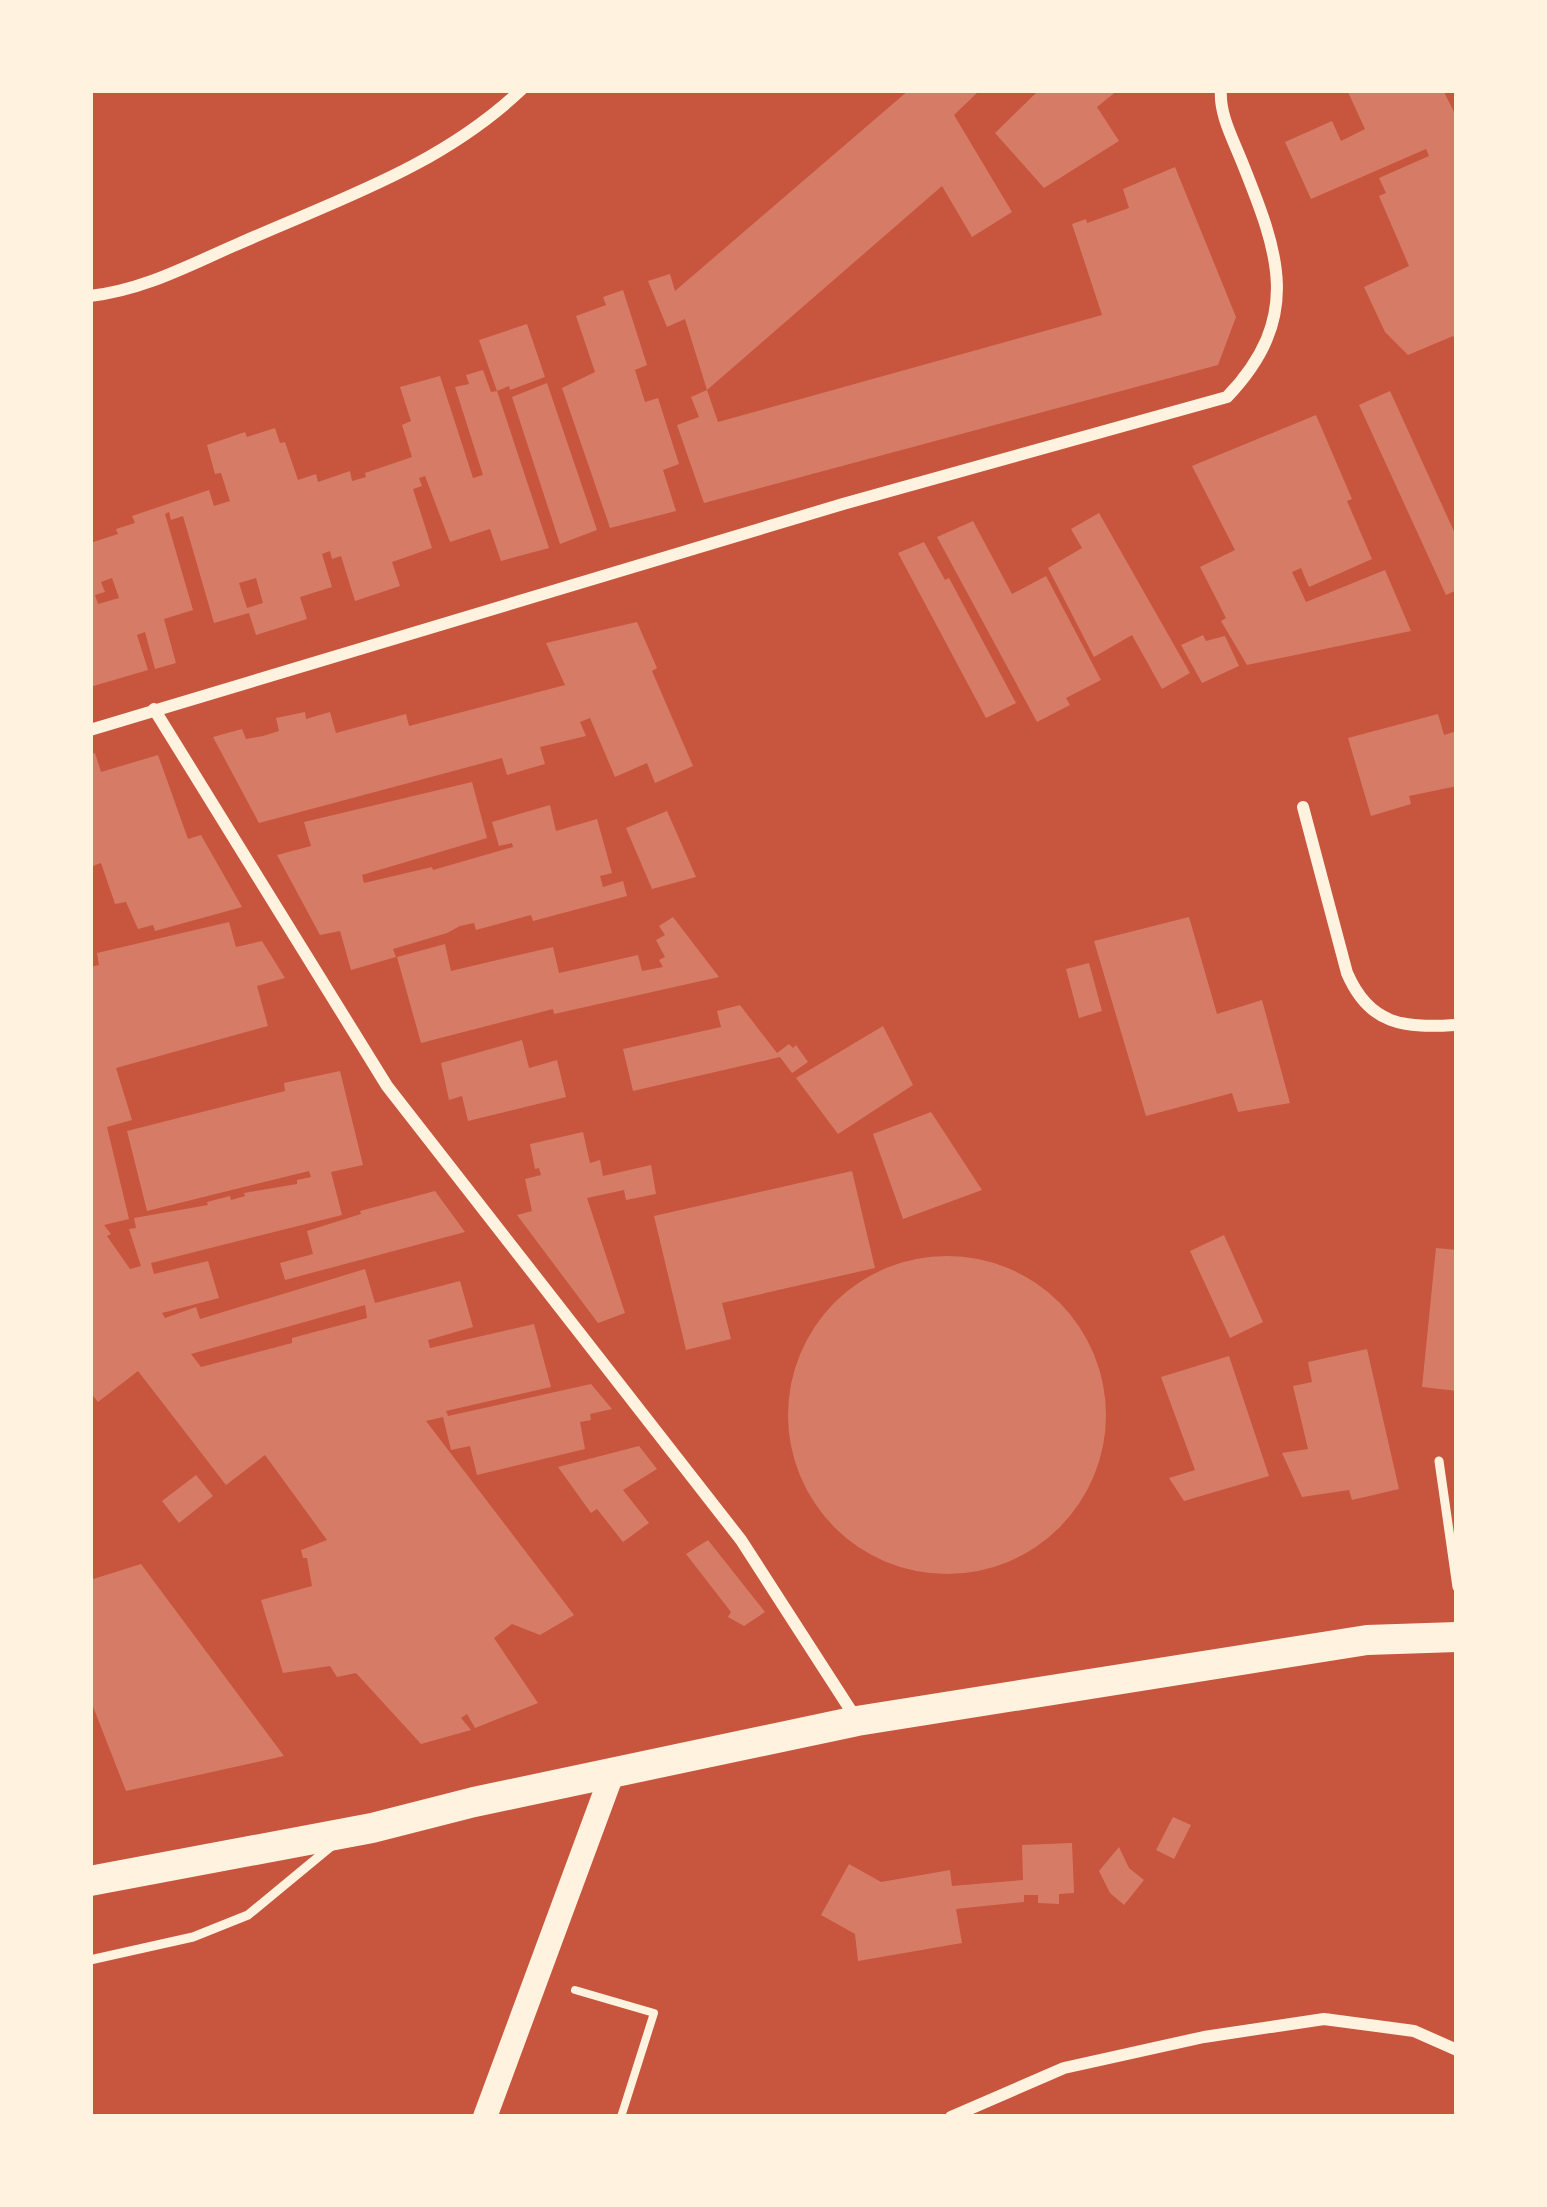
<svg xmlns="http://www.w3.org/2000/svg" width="1547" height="2207" viewBox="0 0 1547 2207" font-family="'Golos Text',sans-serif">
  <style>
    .building { fill: #d67c66; fill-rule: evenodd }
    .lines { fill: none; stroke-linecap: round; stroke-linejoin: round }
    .path { stroke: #fff3e0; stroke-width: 8 }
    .service { stroke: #fff3e0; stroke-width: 9 }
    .minor { stroke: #fff3e0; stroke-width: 12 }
    .secondary { stroke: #fff3e0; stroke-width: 24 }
    .primary { stroke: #fff3e0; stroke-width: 30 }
  </style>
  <rect width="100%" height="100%" fill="#c8553d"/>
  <!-- building -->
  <g class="building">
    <path d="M909 90H980L954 115 1012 212 972 237 942 186 707 390 718 422 1102 315 1072 224 1086 219 1087 223 1129 208 1123 189 1175 167 1236 317 1218 365 704 503 677 425 699 417 691 397 707 390 685 319 667 327 648 281 670 274 675 291Z"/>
    <path d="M1039 90H1118L1097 107 1119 141 1044 188 995 133Z"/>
    <path d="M1347 90H1443L1457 118V345L1453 336 1408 355 1385 332 1364 287 1409 266 1379 196 1386 193 1379 178 1429 156 1426 149 1311 199 1285 142 1332 121 1341 141 1365 129Z"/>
    <path d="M623 290 647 365 635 370 645 402 658 398 679 464 663 470 676 511 610 528 562 388 595 372 576 316 606 305 603 297Z"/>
    <path d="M527 324 545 377 510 390 509 386 497 391 479 340Z"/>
    <path d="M483 370 491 392 497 391 549 548 501 561 490 529 450 542 425 476 419 478 422 486 413 489 432 548 392 562 400 586 355 601 341 556 332 559 330 551 322 554 332 587 300 597 307 619 256 635 249 613 214 623 183 516 171 520 169 512 165 514 193 610 164 619 176 663 155 669 145 632 137 635 148 670 90 687V543L118 534 116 529 135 523 132 516 209 490 214 506 230 501 221 473 215 474 207 445 245 432 247 437 275 428 280 443 285 442 298 480 316 474 318 482 350 471 352 481 366 477 365 473 412 457 402 425 411 421 400 387 440 376 473 478 483 475 455 387 469 384 466 375ZM112 578 119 598 98 604 95 595 105 592 101 582ZM256 578 263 603 247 608 239 583Z"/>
    <path d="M547 383 597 530 560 544 512 397Z"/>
    <path d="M1390 391 1457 538V590L1446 595 1359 405Z"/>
    <path d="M1316 415 1352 499 1347 501 1372 559 1309 587 1301 568 1292 572 1306 602 1385 570 1411 631 1247 665 1221 621 1226 618 1200 567 1235 550 1192 466Z"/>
    <path d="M1099 513 1190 673 1162 689 1132 635 1094 657 1048 568 1082 548 1071 529Z"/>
    <path d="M973 521 1012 594 1046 576 1101 680 1066 698 1070 705 1037 722 937 537Z"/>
    <path d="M924 542 945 580 949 578 1016 703 986 718 898 553Z"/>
    <path d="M637 622 657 668 652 671 693 766 655 783 647 763 615 777 590 718 580 722 586 736 540 747 545 764 507 775 502 758 259 823 213 737 242 729 246 739 263 736 279 731 276 718 305 712 306 719 330 712 336 733 406 714 409 726 565 685 546 643Z"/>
    <path d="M1203 635 1206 641 1225 636 1239 666 1202 683 1181 645Z"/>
    <path d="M1438 714 1444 735 1457 731V786L1409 796 1411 804 1371 816 1348 738Z"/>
    <path d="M95 753 101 772 158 755 188 839 201 835 242 907 155 931 153 925 138 929 126 902 115 904 101 863 90 867V755Z"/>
    <path d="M472 782 487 838 362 875 364 883 432 867 433 870 513 847 512 843 499 846 492 822 550 805 556 831 597 819 612 873 600 876 603 887 623 881 627 896 533 921 531 915 476 930 474 923 460 926 447 933 393 949 396 957 351 970 340 931 320 935 277 855 311 846 304 822Z"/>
    <path d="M667 811 696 877 652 889 626 828Z"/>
    <path d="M673 917 719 977 554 1014 553 1009 421 1043 397 957 445 944 451 971 553 947 559 973 638 955 642 971 663 967 659 960 665 957 656 940 665 935 659 926Z"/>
    <path d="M1189 917 1217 1014 1262 1000 1290 1103 1238 1112 1232 1093 1146 1116 1094 941Z"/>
    <path d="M229 922 236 947 262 941 285 978 257 986 268 1026 116 1068 132 1120 107 1127 129 1219 104 1225 111 1234 107 1236 130 1269 141 1266 129 1229 136 1228 134 1218 208 1205 207 1202 230 1196 231 1200 245 1196 244 1193 297 1184V1180L311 1177 309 1171 147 1211 127 1131 285 1091 284 1083 340 1071 363 1165 331 1172 342 1215 151 1263 154 1274 208 1261 219 1298 162 1313 165 1318 196 1307 200 1319 365 1269 375 1303 460 1281 473 1327 428 1340 430 1348 534 1324 551 1387 446 1411 448 1416 591 1384 612 1409 590 1414 591 1420 580 1422 585 1449 477 1475 470 1446 451 1450 443 1417 426 1421 574 1615 540 1635 512 1624 494 1638 538 1703 475 1728 467 1714 461 1718 471 1730 421 1744 356 1673 337 1677 330 1666 283 1673 261 1600 312 1586 307 1558H303L301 1550 327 1540 265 1455 226 1485 138 1371 98 1402 90 1392V967L99 965 97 953ZM365 1305 367 1318 292 1338V1343L201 1367 191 1354Z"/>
    <path d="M1089 963 1102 1011 1079 1018 1066 969Z"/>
    <path d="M740 1005 777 1053 789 1044 793 1048 796 1045 808 1062 792 1073 780 1057 633 1091 623 1049 721 1027 717 1011Z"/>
    <path d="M883 1026 913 1085 838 1134 796 1078Z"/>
    <path d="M522 1040 529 1068 557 1060 566 1097 468 1121 462 1096 449 1100 441 1063Z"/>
    <path d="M931 1112 982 1190 903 1219 873 1134Z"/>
    <path d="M583 1132 590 1163 600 1160 603 1176 651 1165 656 1194 626 1200 624 1190 587 1198 625 1313 598 1323 517 1215 532 1211 525 1179 541 1175 539 1168 535 1169 530 1144Z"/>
    <path d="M852 1171 875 1268 722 1303 731 1339 686 1350 654 1216Z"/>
    <path d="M435 1191 465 1232 285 1280 280 1263 313 1254 307 1231 361 1214 360 1211Z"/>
    <path d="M1224 1235 1263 1322 1230 1338 1190 1251Z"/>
    <path d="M1436 1248 1457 1250V1391L1422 1387Z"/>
    <circle cx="947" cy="1415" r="159"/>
    <path d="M1367 1349 1399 1489 1352 1500 1349 1490 1302 1497 1282 1453 1308 1449 1293 1386 1312 1382 1308 1362Z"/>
    <path d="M1229 1356 1269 1476 1184 1501 1169 1478 1195 1470 1161 1377Z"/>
    <path d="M639 1446 657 1469 623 1490 649 1523 623 1542 597 1509 591 1513 558 1467Z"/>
    <path d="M196 1475 213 1496 179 1523 162 1501Z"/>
    <path d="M708 1540 765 1612 744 1626 728 1617 731 1612 686 1554Z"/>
    <path d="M141 1564 284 1756 126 1791 90 1699V1580Z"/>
    <path d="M1173 1817 1191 1825 1174 1859 1156 1850Z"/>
    <path d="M1072 1843 1074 1893 1059 1894V1904L1038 1903V1895H1024V1902L956 1909 962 1943 858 1961 855 1934 821 1915 849 1864 881 1882 950 1870 952 1886 1023 1880 1022 1845Z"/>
    <path d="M1119 1847 1129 1868 1144 1880 1124 1905 1110 1893 1099 1871Z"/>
  </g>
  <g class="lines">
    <!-- path -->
    <path class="path" d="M575 1990 654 2013 621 2117"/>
    <!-- service -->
    <g class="service">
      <path d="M1439 1461 1457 1587"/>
      <path d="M90 1960 193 1937 248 1915 334 1844"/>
    </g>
    <!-- minor -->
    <g class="minor">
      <path d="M90 296C144 290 189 265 238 244 339 199 439 167 521 90"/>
      <path d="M154 709 387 1086 741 1540 857 1720"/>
      <path d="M90 730 843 504 1227 397C1303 317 1279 254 1242 162 1233 139 1219 114 1221 90"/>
      <path d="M1303 807 1347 973C1370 1026 1404 1028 1457 1025"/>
      <path d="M951 2117 1064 2068 1204 2037 1324 2019 1414 2031 1457 2050"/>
    </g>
    <!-- secondary -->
    <path class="secondary" d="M485 2117 612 1774"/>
    <!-- primary -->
    <path class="primary" d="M90 1881 372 1828 474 1802 857 1721 1367 1640 1457 1637"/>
  </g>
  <!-- border -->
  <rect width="1547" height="2207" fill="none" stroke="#fff3e0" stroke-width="186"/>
</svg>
